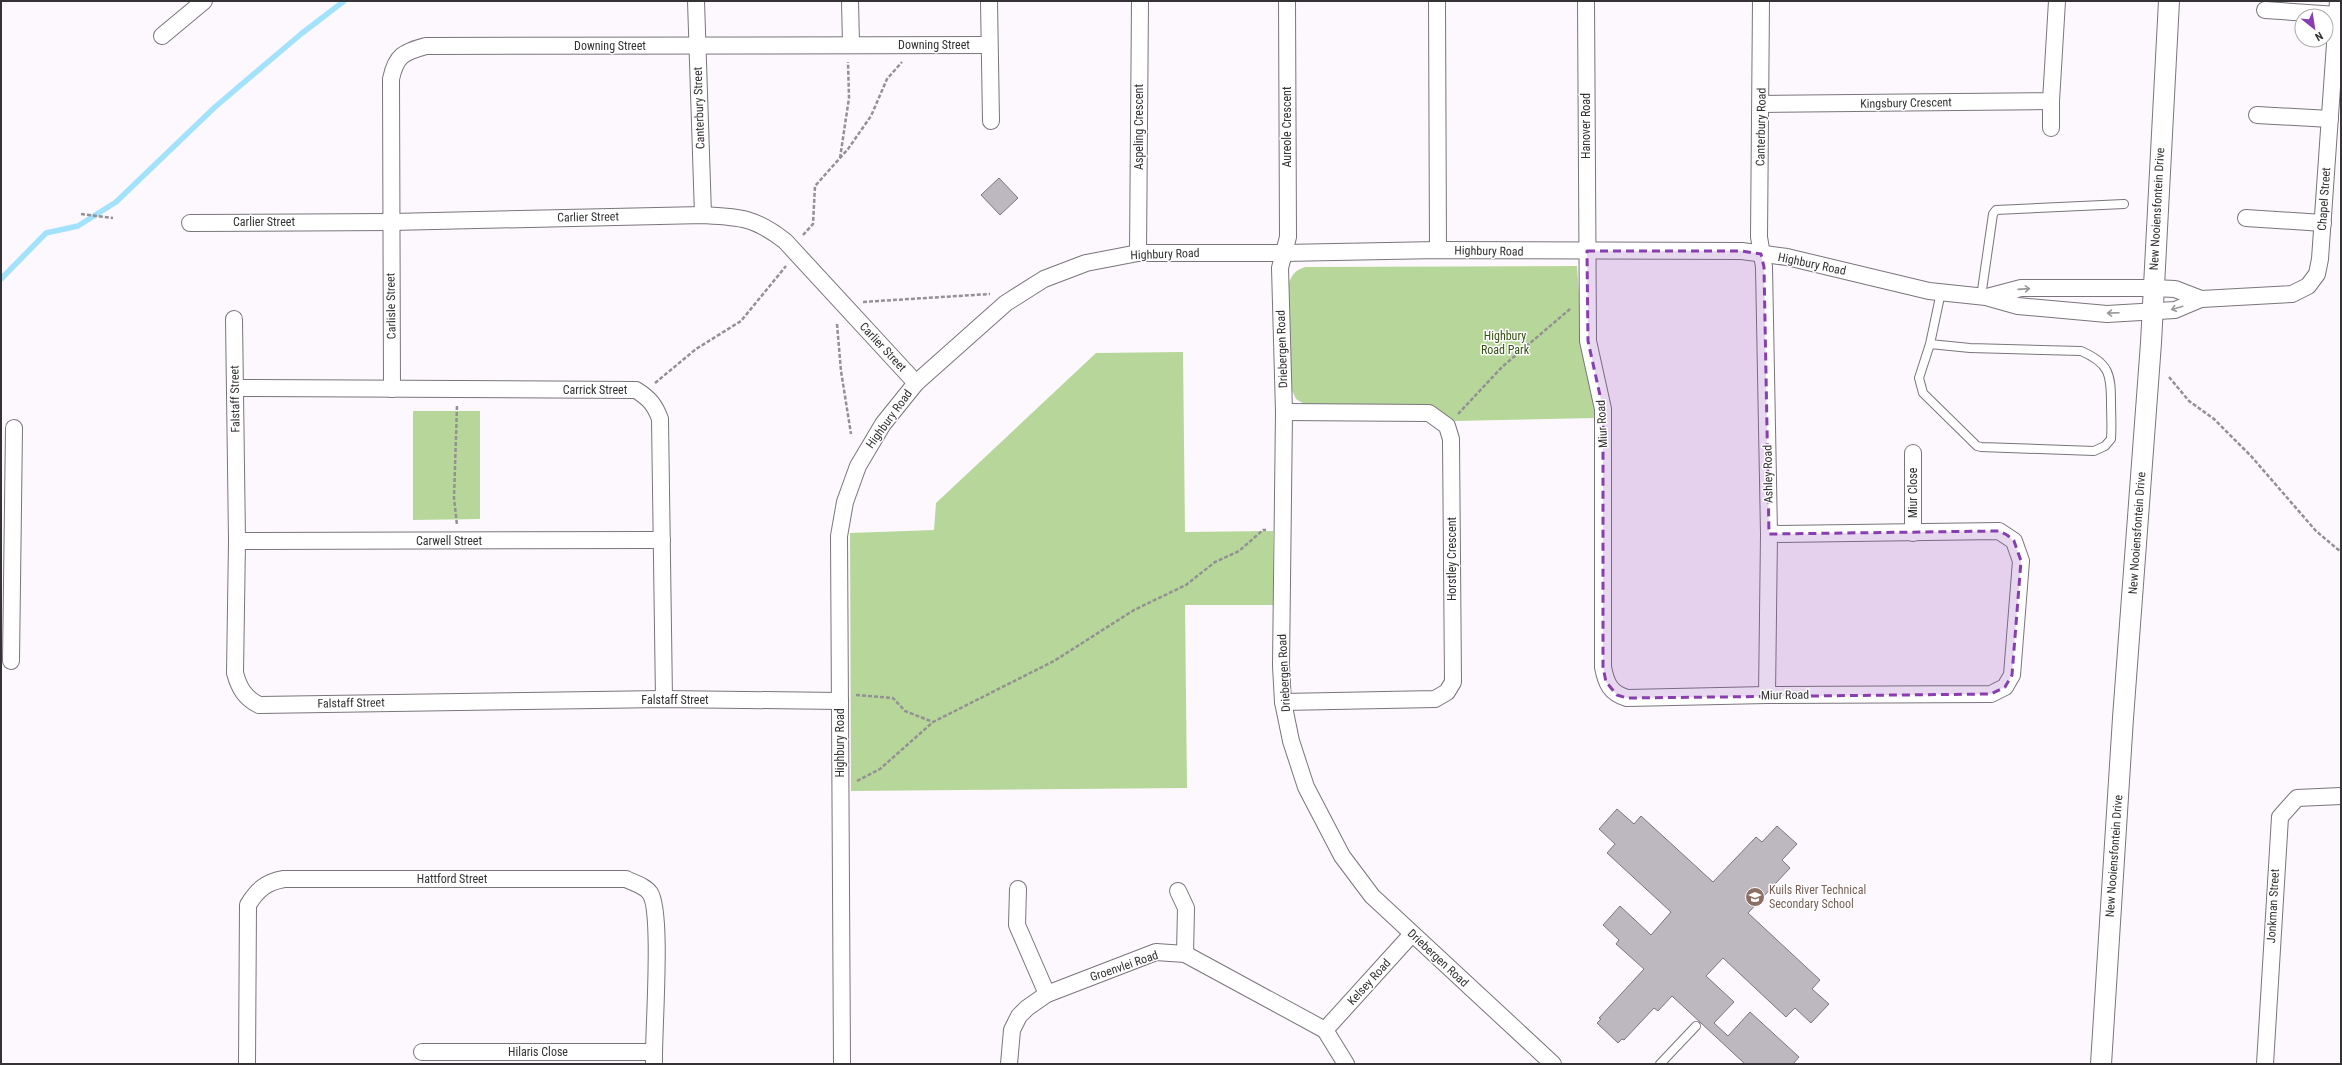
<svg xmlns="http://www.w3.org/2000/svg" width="2342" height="1065" viewBox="0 0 2342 1065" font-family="'Roboto Condensed',sans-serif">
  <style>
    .green { fill: #b7d79a }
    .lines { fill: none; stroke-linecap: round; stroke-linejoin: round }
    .stream { stroke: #a3e2fb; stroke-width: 5.5 }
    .building { fill: #bdb8bf; stroke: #7b767d }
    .service-casing { stroke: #7a757b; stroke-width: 10 }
    .minor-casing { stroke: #7a757b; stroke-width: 18 }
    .tertiary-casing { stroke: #7a757b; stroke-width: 22 }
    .path { stroke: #949094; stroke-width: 2.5; stroke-dasharray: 4 2; stroke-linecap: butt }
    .service { stroke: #fff; stroke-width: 8 }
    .minor { stroke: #fff; stroke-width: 16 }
    .tertiary { stroke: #fff; stroke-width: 20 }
    .oneway { stroke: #9a989a }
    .marked { fill: #893eb0; fill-opacity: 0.2; stroke: #893eb0; stroke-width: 3; stroke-dasharray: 8 5; stroke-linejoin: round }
    .labels { text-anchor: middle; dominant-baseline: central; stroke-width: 3; stroke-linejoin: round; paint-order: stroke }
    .street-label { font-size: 12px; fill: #343234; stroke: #fff }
    .park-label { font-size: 12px; fill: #355211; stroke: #fff }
    .education-label { font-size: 12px; fill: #785e54; stroke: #fff; text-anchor: start }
  </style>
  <rect width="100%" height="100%" fill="#fdf7fe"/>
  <!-- green -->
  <g class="green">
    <path d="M1577 266 1583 353 1592 388 1595 418 1453 421 1437 409 1306 405 1296 399 1291 388 1289 283C1292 274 1296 270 1305 267Z"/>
    <path d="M1183 352 1185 532 1273 531V605H1185L1187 788 851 791 850 533 934 530 936 503 1096 353Z"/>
    <path d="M413 411H480V519L413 520Z"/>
  </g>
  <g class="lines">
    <!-- stream -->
    <path class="stream" d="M1 279 46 233 78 226 116 202 215 107 301 34 344 1"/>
  </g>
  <!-- building -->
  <g class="building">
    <path d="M999 178 1018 198 1000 215 981 195Z"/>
    <path d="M1617 809 1634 824 1641 816 1713 882 1756 837 1762 842 1777 826 1797 844 1782 860 1790 868 1748 913 1820 980 1812 989 1829 1004 1811 1023 1795 1008 1786 1017 1723 958 1706 976 1734 1002 1714 1023 1728 1036 1750 1012 1799 1057 1793 1064H1745L1672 996 1658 1011 1654 1008 1624 1040 1622 1039 1618 1043 1597 1023 1601 1019 1599 1018 1644 969 1616 944 1619 940 1603 925 1620 906 1651 935 1671 912 1607 853 1615 844 1599 829Z"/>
  </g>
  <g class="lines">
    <!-- service casing -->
    <g class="service-casing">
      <g id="service">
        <path d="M1981 297 1993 214 1996 210 2124 204"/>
        <path d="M1930 344 1970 348 2081 351C2109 363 2111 374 2111 402 2111 414 2112 426 2111 439L2105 446 2094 451 1981 447 1977 446 1923 393 1919 378 1930 344 1941 292"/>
        <path d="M1660 1064 1696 1026"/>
      </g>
    </g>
    <!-- minor casing -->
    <g class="minor-casing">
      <g id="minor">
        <path d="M696 1 703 215"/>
        <path d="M850 1 851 44"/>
        <path d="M989 1 991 121"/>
        <path d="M1287 1 1288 237 1280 268 1284 412 1281 666 1283 702 1291 741 1306 787 1342 856 1372 896 1553 1064"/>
        <path d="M1437 1 1438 250"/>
        <path d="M1586 1 1588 341 1603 409V667C1606 683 1610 693 1627 698L1767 695 1991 694 2005 687 2012 675 2021 561 2014 541 1999 531 1769 534"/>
        <path d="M1761 1 1759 237 1764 267 1769 534 1767 695"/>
        <path d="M2265 10 2337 15"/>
        <path d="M162 36 204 1"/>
        <path d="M2051 101V128"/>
        <path d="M1761 104 2051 101 2057 1"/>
        <path d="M2257 115 2330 119"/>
        <path d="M2246 218 2323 223"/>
        <path d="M190 223 391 222 703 215C740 217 754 217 785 241L916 383"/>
        <path d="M1138 253 1140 1"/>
        <path d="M1987 297 2021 288H2153L2175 289 2201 299"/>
        <path d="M234 319 237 541 235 673C239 688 245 698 259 705L664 699 840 701"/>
        <path d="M235 388 636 390C649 398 655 405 660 419L664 699"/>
        <path d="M392 389 391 79C396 55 404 52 426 46L989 45"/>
        <path d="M1913 453V533"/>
        <path d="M237 541 662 540"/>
        <path d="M11 661 14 428"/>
        <path d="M1283 702 1435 699 1447 692 1453 682 1451 439 1447 426 1429 413 1284 412"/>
        <path d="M1018 889 1017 925 1047 994"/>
        <path d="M1178 891 1186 908 1185 954"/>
        <path d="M1325 1030 1412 934"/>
        <path d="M422 1052H654"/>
        <path d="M247 1064 248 905C257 890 266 882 284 879H626C634 883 645 886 650 893 663 912 653 1034 654 1064"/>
        <path d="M842 1064 839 536 845 502 858 466 883 424 916 383 1006 303 1044 279 1086 263 1138 253H1284L1438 250 1742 251 1787 257 1929 291 1986 297 2018 306 2107 314 2175 310 2201 299 2292 294 2308 286 2317 274 2320 259 2338 1"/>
        <path d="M1009 1064 1012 1030 1019 1016 1027 1008 1047 994 1156 952 1185 954 1325 1030 1346 1064"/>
        <path d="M2265 1064 2280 817 2297 798 2341 796"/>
      </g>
    </g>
    <!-- tertiary casing -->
    <g class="tertiary-casing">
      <path id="tertiary" d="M2101 1064 2123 718 2151 343 2169 1"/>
    </g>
    <!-- path -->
    <g class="path">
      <path d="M840 158 849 98 848 62"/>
      <path d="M81 214 113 218"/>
      <path d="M803 235 813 224 815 186 848 149 871 116 887 79 902 62"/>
      <path d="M863 302 990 294"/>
      <path d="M837 324 841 371 851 434"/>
      <path d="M2169 377 2189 401 2214 419 2251 456 2316 531 2341 552"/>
      <path d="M655 383 696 349 741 321 786 266"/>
      <path d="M457 406 454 498 457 525"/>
      <path d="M1458 414 1502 367 1570 309"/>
      <path d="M856 695 893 698 905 711 933 722"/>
      <path d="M857 781 880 769 933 722 1054 661 1134 610 1186 585 1215 562 1239 551 1263 530H1266"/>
    </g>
    <!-- service -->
    <use href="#service" class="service"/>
    <!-- minor -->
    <use href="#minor" class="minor"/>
    <!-- tertiary -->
    <use href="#tertiary" class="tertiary"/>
  </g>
  <!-- one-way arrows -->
  <defs><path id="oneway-shaft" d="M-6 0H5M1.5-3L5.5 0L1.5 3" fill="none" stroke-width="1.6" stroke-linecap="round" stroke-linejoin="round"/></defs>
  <g class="oneway">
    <use href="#oneway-shaft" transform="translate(2024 289) rotate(-4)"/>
    <use href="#oneway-shaft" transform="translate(2177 308) rotate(163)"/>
    <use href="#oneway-shaft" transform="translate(2113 313) rotate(178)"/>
  </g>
  <!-- marked area -->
  <path class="marked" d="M1587 251H1742L1761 254 1764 267 1769 534 1999 531 2007 535 2014 541 2021 561 2012 675 2005 687 1991 694 1627 698 1617 695 1606 682 1603 667V409L1588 341Z"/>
  <!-- icons -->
  <defs>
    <g id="school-disc" transform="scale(1)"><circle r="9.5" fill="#8d6e63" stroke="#fff"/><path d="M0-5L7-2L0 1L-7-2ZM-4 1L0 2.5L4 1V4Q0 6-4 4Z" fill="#fff"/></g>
  </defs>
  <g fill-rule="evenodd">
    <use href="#school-disc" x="1755" y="897"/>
  </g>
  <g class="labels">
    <!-- street labels -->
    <g class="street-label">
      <text x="934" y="45">Downing Street</text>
      <text x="610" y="46">Downing Street</text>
      <text transform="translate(1906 103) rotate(-1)">Kingsbury Crescent</text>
      <text transform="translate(699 108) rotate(-92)">Canterbury Street</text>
      <text transform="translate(1586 126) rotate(-90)">Hanover Road</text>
      <text transform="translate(1139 127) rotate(-90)">Aspeling Crescent</text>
      <text transform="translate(1287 127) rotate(-90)">Aureole Crescent</text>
      <text transform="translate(1761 127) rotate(-89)">Canterbury Road</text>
      <text transform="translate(2324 199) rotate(-86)">Chapel Street</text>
      <text transform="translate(2157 209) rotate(-87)">New Nooiensfontein Drive</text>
      <text transform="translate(588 217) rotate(-1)">Carlier Street</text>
      <text x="264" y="222">Carlier Street</text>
      <text transform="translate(1489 251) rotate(1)">Highbury Road</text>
      <text transform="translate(1165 254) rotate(-2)">Highbury Road</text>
      <text transform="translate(1812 264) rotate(12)">Highbury Road</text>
      <text transform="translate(391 306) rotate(-91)">Carlisle Street</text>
      <text transform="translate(883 347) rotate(47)">Carlier Street</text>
      <text transform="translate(1282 349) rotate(-92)">Driebergen Road</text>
      <text x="595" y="390">Carrick Street</text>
      <text transform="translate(235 399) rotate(-91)">Falstaff Street</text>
      <text transform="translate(889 419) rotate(-54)">Highbury Road</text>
      <text transform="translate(1602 424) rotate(-93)">Miur Road</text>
      <text transform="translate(1768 474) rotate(-91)">Ashley Road</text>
      <text transform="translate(1913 493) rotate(-90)">Miur Close</text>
      <text transform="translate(2137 533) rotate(-86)">New Nooiensfontein Drive</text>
      <text x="449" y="541">Carwell Street</text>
      <text transform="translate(1452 559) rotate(-90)">Horstley Crescent</text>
      <text transform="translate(1284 673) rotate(-93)">Driebergen Road</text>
      <text transform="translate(1785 695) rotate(-1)">Miur Road</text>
      <text x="675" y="700">Falstaff Street</text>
      <text transform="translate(351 703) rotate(-1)">Falstaff Street</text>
      <text transform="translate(840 743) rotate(-90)">Highbury Road</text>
      <text transform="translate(2114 856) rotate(-86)">New Nooiensfontein Drive</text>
      <text x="452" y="879">Hattford Street</text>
      <text transform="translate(2273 906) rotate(-87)">Jonkman Street</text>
      <text transform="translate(1438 958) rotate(43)">Driebergen Road</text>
      <text transform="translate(1124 966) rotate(-19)">Groenvlei Road</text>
      <text transform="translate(1369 982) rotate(-48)">Kelsey Road</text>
      <text x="538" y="1052">Hilaris Close</text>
    </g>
    <!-- park labels -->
    <g class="park-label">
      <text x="1505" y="336">Highbury<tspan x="1505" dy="14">Road Park</tspan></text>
    </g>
    <!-- education labels -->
    <g class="education-label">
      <text x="1769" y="890">Kuils River Technical<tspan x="1769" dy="14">Secondary School</tspan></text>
    </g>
  </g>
  <!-- border -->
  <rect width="2342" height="1065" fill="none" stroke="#343234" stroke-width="4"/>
  <!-- north arrow -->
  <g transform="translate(2314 28) rotate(150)"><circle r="19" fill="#ffffff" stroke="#aeadae"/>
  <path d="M0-3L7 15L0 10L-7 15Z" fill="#893eb0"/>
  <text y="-6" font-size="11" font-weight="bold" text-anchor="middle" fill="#343234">N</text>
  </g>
</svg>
